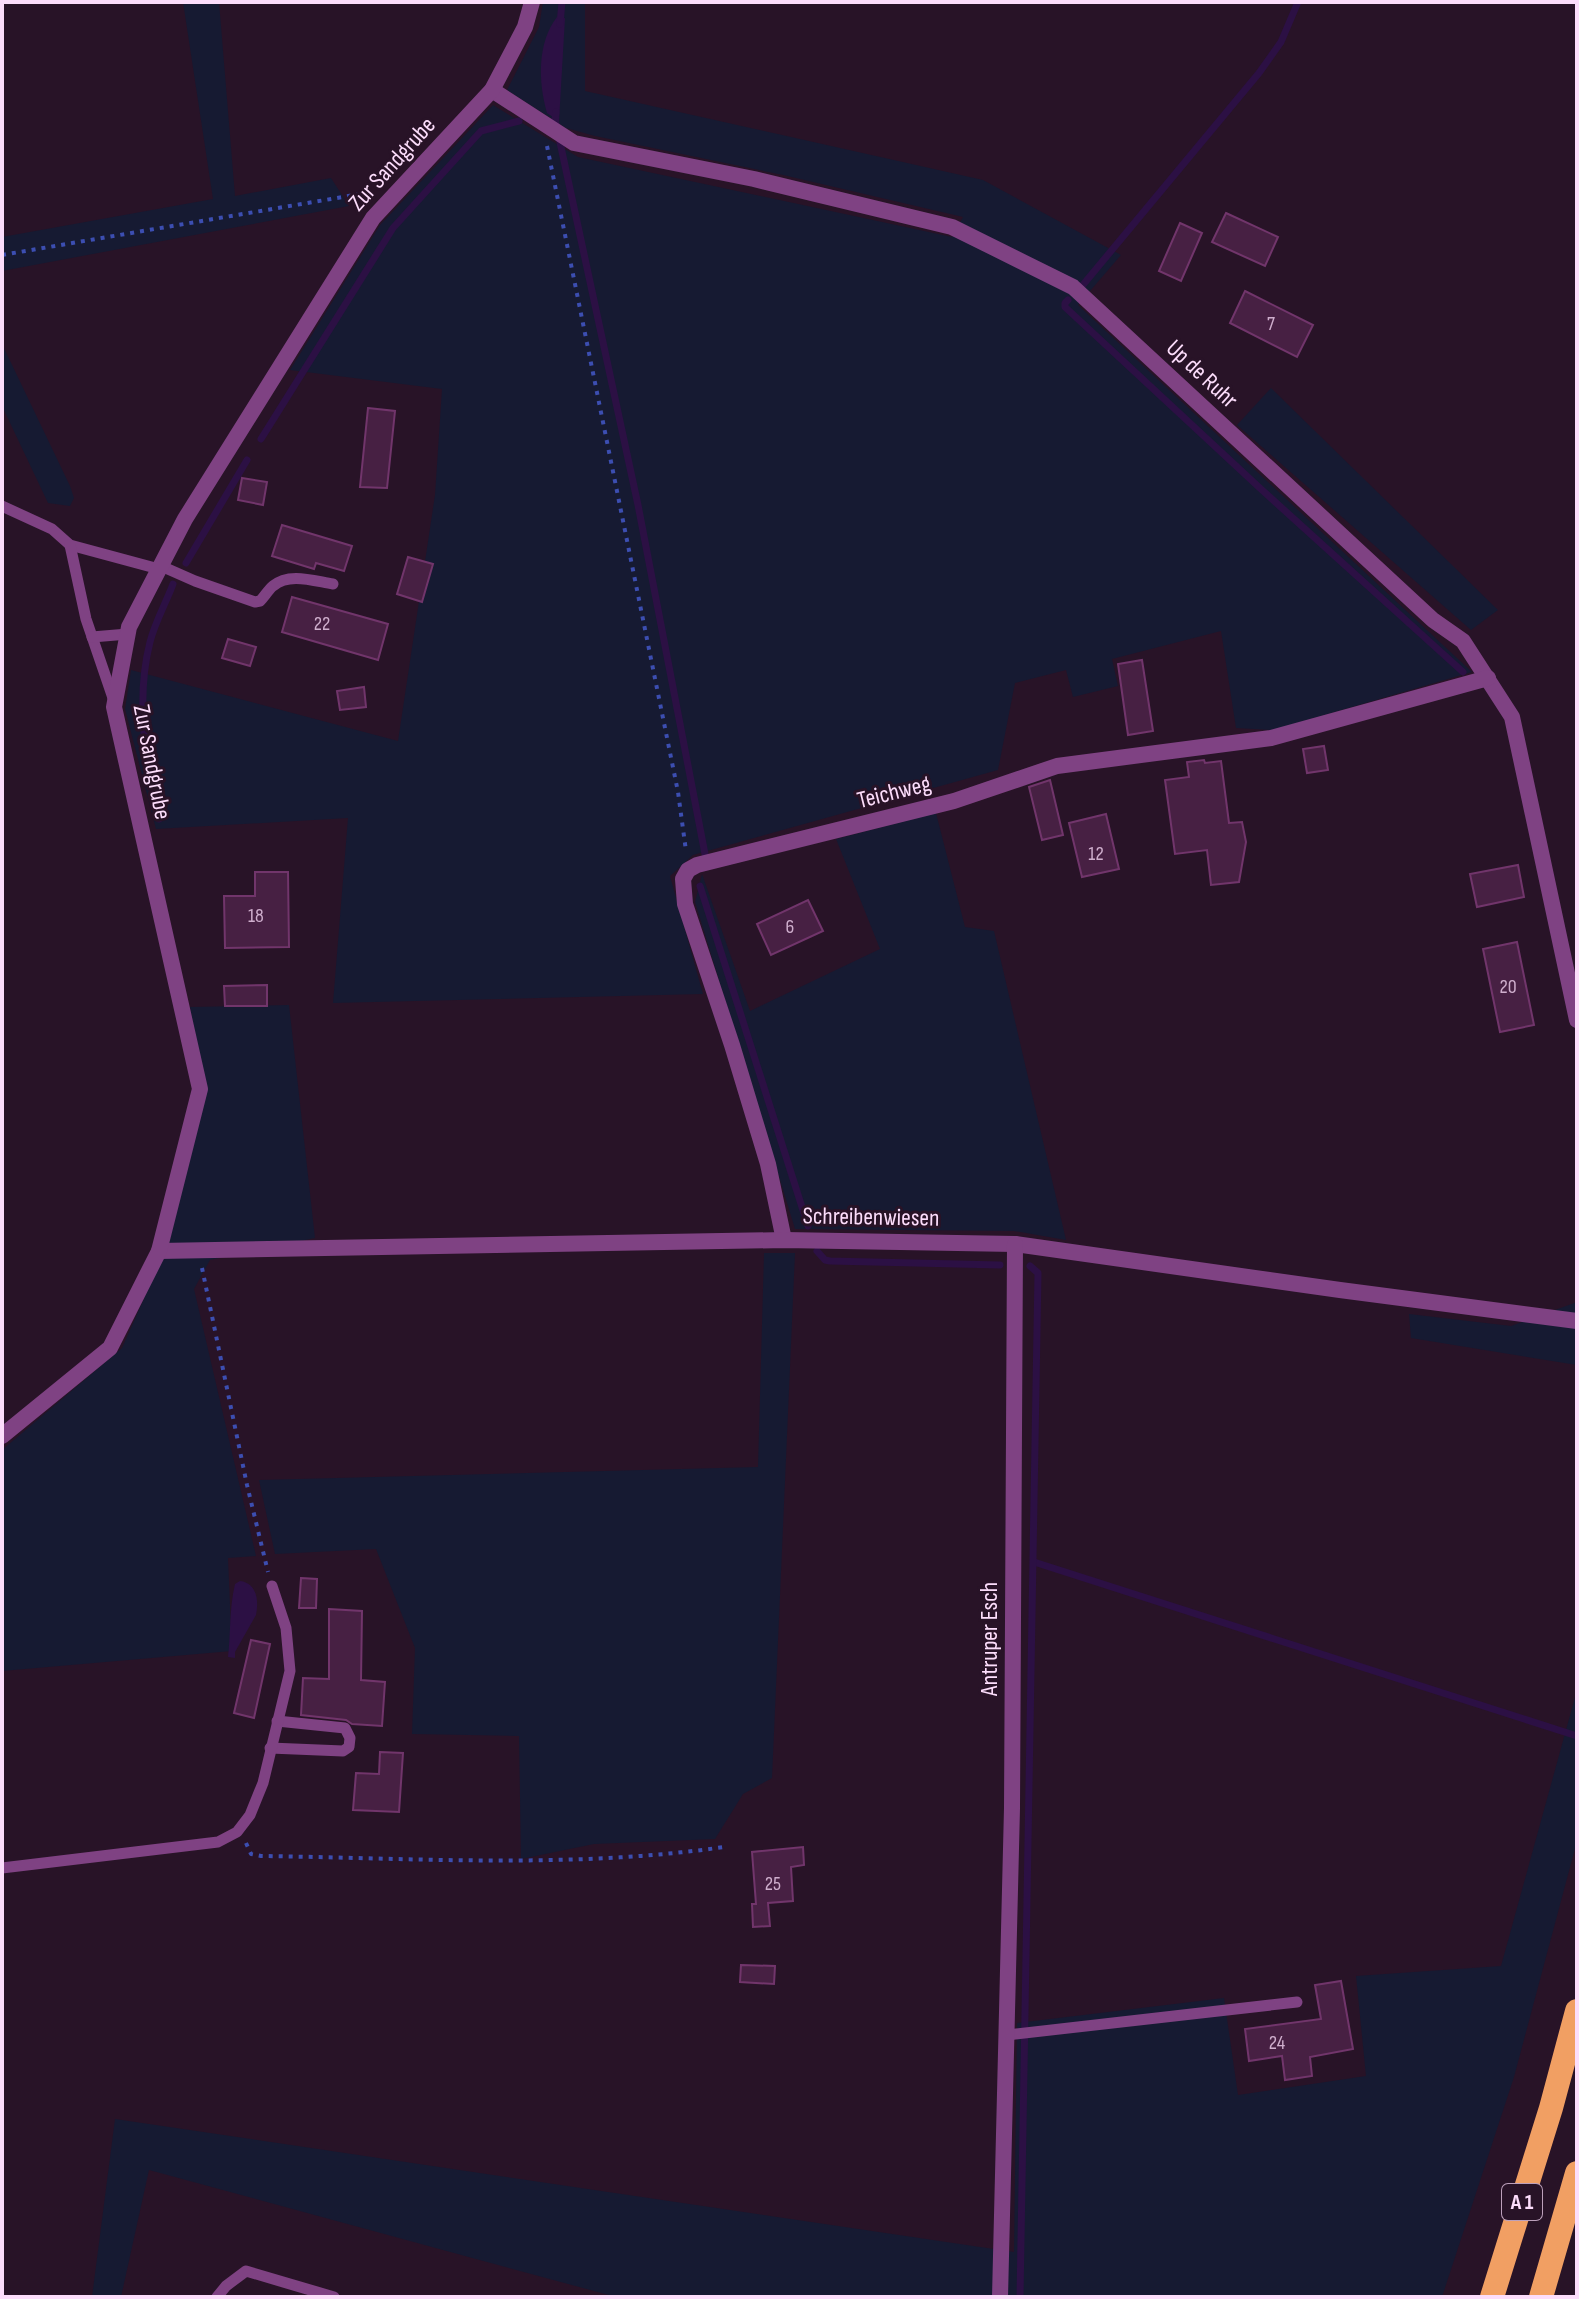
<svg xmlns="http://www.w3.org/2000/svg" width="1579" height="2299" viewBox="0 0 1579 2299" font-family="'Sofia Sans Condensed',sans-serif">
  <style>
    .green { fill: #161a32 }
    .water { fill: #2c1044 }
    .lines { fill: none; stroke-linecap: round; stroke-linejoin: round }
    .stream { stroke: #2c1044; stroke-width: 7 }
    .building { fill: #472043; stroke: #71356b; stroke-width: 2 }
    .path { stroke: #3c4eb1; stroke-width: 4; stroke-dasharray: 4 6; stroke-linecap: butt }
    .service { stroke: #7f4283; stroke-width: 11 }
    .minor { stroke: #7f4283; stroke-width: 16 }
    .motorway { stroke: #f19f63; stroke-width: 24 }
    .labels { text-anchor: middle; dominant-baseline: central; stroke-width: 6; stroke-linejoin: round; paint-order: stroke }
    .number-label { font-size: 20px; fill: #cfaecd }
    .shield { fill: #281327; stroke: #bca0bb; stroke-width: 2 }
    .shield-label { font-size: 22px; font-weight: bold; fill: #fcddfb }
    .street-label { font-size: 24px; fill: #fcddfb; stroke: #281327 }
  </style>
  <rect width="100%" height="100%" fill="#281327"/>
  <!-- green -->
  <g class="green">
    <path d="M183 2H219L235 196 331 178 349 206 2 271V237L213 199Z"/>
    <path d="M543 2H585V91L983 180 1121 255 1078 305 1472 672 1273 730 1236 728 1221 631 1112 659 1118 686 1073 697 1066 670 1015 683 998 770 693 855 670 876 703 994 333 1003 348 818 156 829 125 709 131 670 398 741 435 495 442 389 290 370 380 225 493 105 578 157 952 237 963 217 783 175 595 136 566 128 507 90 539 27Z"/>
    <path d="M2 344 70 486 74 498 70 506 48 503 2 406Z"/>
    <path d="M1271 388 1498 610 1471 630 1237 425Z"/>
    <path d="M936 813 965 927 994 931 1066 1240 1014 1231 795 1229 695 902 702 874 750 1011 880 949 836 839Z"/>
    <path d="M289 1005 315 1238 210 1260 194 1289 256 1556 228 1558 232 1651 2 1671V1450L122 1348 169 1242 206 1092 190 1007Z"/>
    <path d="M764 1253H795L772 1778 743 1794 715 1839 594 1844 521 1859 519 1736 412 1734 415 1648 376 1549 275 1554 259 1480 758 1467Z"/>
    <path d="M1577 1302V1365L1411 1338 1409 1314 1511 1326Z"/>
    <path d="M1577 1690V1841L1514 2077 1442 2297H616L149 2170 121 2297H92L115 2119 1014 2252 1017 2023 1224 1998 1238 2095 1366 2076 1356 1976 1501 1966Z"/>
  </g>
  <!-- water -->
  <g class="water">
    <path d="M557 17 565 18 559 121 547 113C538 82 537 43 557 17Z"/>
    <path d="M240 1581C257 1583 259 1601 256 1615L235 1652V1658L228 1657C231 1631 229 1610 235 1584Z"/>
  </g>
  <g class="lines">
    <!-- stream -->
    <g class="stream">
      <path d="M560 24 562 2"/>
      <path d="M556 112 555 119 638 505 705 854"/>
      <path d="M1082 286 1259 73 1281 42 1298 2"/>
      <path d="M1068 300 1065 303V307L1262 490 1463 672"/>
      <path d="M261 439 393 228 481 131 519 121"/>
      <path d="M186 563 247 460"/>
      <path d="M159 819C146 761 135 701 150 642 155 622 166 603 173 584"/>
      <path d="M700 886 808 1226"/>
      <path d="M817 1251 825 1260 830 1261 1000 1265"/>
      <path d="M1034 1562 1577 1736"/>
      <path d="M1020 2297 1038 1273 1030 1266"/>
    </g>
  </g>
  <!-- building -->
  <g class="building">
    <path d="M1226 213 1278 237 1265 266 1212 242Z"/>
    <path d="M1180 223 1202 233 1181 281 1159 271Z"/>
    <path d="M1245 291 1313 325 1297 357 1230 323Z"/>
    <path d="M368 408 395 411 387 488 360 487Z"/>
    <path d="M242 478 267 482 263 505 238 500Z"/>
    <path d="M282 525 352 546 344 571 316 563 314 569 272 556Z"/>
    <path d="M408 557 433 564 422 602 397 594Z"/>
    <path d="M292 597 388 624 378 660 282 632Z"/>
    <path d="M228 639 256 647 250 666 222 658Z"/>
    <path d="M1142 660 1153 731 1128 735 1118 664Z"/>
    <path d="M364 687 366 707 340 710 337 691Z"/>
    <path d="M1324 746 1328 770 1307 773 1303 749Z"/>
    <path d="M1204 760 1205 763 1221 761 1229 823 1242 822 1246 842 1239 882 1211 885 1207 850 1175 854 1165 780 1189 777 1187 762Z"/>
    <path d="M1050 780 1063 835 1042 840 1029 787Z"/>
    <path d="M1106 814 1119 869 1082 877 1069 823Z"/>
    <path d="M1518 865 1524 897 1477 907 1470 874Z"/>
    <path d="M255 872H288L289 947 225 948 224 896H255Z"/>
    <path d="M808 900 823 931 771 955 757 924Z"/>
    <path d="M1517 942 1534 1025 1500 1032 1483 949Z"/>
    <path d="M267 985V1006H225L224 986Z"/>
    <path d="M301 1578 317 1579 316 1608H299Z"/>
    <path d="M329 1609 362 1611 361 1680 385 1682 382 1726 352 1724 346 1720 301 1715 303 1678 329 1679Z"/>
    <path d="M251 1640 270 1644 254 1718 234 1713Z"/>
    <path d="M380 1752 403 1753 399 1812 353 1810 356 1773 379 1774Z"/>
    <path d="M803 1847 804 1865 791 1867 793 1901 768 1903 770 1926 753 1927 752 1904H756L752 1852Z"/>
    <path d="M741 1965 775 1966 774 1984 740 1982Z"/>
    <path d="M1341 1981 1353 2049 1310 2057 1312 2076 1285 2080 1282 2056 1249 2061 1245 2029 1321 2019 1315 1985Z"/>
  </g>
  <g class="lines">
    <!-- path -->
    <g class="path">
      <path d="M547 146 678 792 686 851"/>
      <path d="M2 255 372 192"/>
      <path d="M202 1268 247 1485 268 1572"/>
      <path d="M246 1843 251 1854 261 1856C415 1858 571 1869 724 1847"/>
    </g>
    <!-- service -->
    <g class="service">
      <path d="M2 506 52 529 70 545 159 569"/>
      <path d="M70 545 86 619 114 701"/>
      <path d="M161 566 195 581 255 602 260 601C265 596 268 590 273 586 289 572 314 581 333 584"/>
      <path d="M92 637 128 634"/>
      <path d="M270 1748 343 1751 349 1747 350 1738 345 1728 277 1721"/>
      <path d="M2 1868 218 1842 237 1832 250 1815 263 1783 290 1671 286 1628 272 1586"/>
      <path d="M1007 2035 1297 2002"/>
      <path d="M217 2297 226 2286 246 2271 334 2297"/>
    </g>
    <!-- minor -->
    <g class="minor">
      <path d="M492 90 574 143 754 179 952 227 1073 287 1433 620 1463 641 1512 717 1577 1020"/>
      <path d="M784 1240 768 1164 732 1045 685 904 683 879 688 870 697 865 954 801 1057 766 1271 738 1488 678"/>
      <path d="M159 1251 784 1240 1015 1244 1340 1290 1577 1321"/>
      <path d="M2 1436 110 1348 159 1251 200 1089 114 707 129 627 185 519 373 218 492 90 525 27 532 2"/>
      <path d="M1000 2297 1012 1808 1015 1244"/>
    </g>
    <!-- motorway -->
    <g class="motorway">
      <path d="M1492 2297 1551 2108 1577 2011"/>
      <path d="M1541 2297 1577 2173"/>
    </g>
  </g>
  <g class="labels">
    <!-- number labels -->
    <g class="number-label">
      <text x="1271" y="324">7</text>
      <text x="322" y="624">22</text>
      <text x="1096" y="854">12</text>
      <text x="256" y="916">18</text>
      <text x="790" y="927">6</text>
      <text x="1508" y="987">20</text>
      <text x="773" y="1884">25</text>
      <text x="1277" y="2043">24</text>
    </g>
    <!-- shield labels -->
    <rect class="shield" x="1502" y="2184" width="40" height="36" rx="6"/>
    <g class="shield-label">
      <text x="1522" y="2202">A 1</text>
    </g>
    <!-- street labels -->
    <g class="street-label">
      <text transform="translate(392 164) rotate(-48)">Zur Sandgrube</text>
      <text transform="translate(1202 374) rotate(43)">Up de Ruhr</text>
      <text transform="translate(152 762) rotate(79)">Zur Sandgrube</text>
      <text transform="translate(894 792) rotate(-14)">Teichweg</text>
      <text transform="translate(871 1217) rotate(1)">Schreibenwiesen</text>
      <text transform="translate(989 1639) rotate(-90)">Antruper Esch</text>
    </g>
  </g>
  <!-- border -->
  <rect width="1579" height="2299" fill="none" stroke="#fcddfb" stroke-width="8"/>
</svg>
